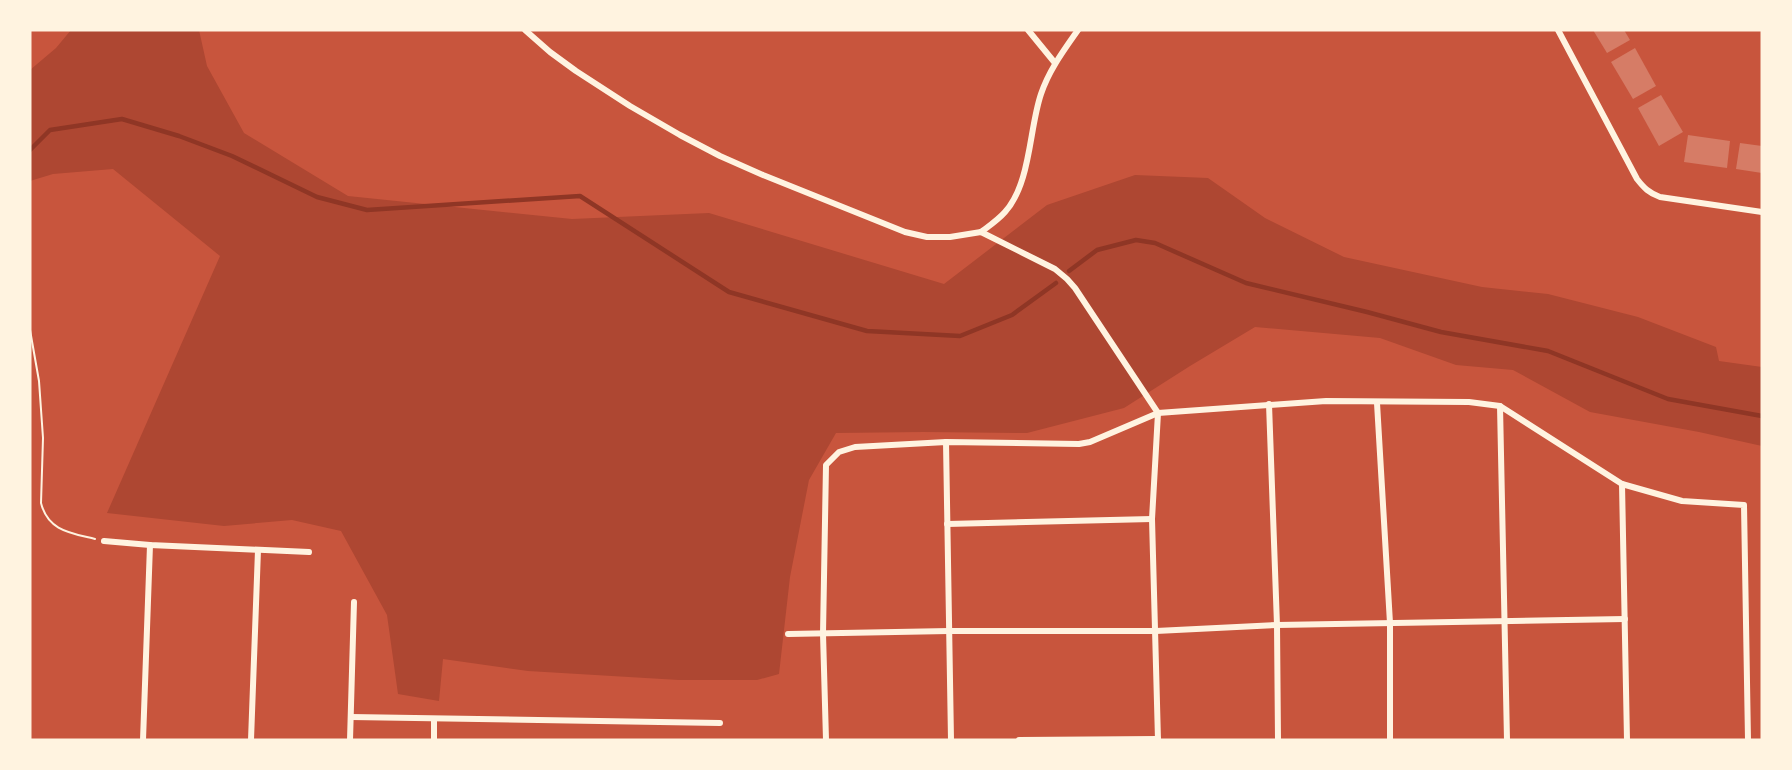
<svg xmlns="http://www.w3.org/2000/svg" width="1792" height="770" viewBox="0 0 1792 770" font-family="Manrope,sans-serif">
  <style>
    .green { fill: #ae4732 }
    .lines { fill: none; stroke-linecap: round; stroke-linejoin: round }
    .stream { stroke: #8f3625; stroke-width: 4.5 }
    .building { fill: #d67c66 }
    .path { stroke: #fff3e0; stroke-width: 2 }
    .minor { stroke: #fff3e0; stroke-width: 6 }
  </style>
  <rect width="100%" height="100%" fill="#c8553d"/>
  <!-- green -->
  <path class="green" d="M71 30H199L207 66 244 133 348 196 572 219 709 213 944 284 1047 205 1135 175 1208 178 1265 218 1344 257 1482 287 1548 294 1638 317 1716 347 1719 361 1762 367V446L1699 432 1590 412 1513 370 1456 365 1380 338 1255 327 1190 366 1124 408 1027 433 924 432 836 433 809 480 790 577 779 674 757 680H679L528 671 443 659 439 701 398 694 387 615 341 531 292 520 224 526 107 513 220 256 113 169 53 174 30 181V70L56 48Z"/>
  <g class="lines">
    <!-- stream -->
    <g class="stream">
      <path d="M30 150 50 130 122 119 179 136 232 156 317 197 367 210 580 196 729 292 867 331 960 336 1012 315 1056 283"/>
      <path d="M1069 271 1097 250 1136 240 1155 243 1246 283 1367 312 1441 332 1548 351 1668 399 1762 416"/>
    </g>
  </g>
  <!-- building -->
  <g class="building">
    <path d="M1593 30H1624L1630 40 1607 53Z"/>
    <path d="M1635 48 1656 86 1633 99 1611 62Z"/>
    <path d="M1661 95 1683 132 1659 146 1638 108Z"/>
    <path d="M1688 135 1730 141 1727 168 1684 162Z"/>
    <path d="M1740 143 1762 146V173L1736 169Z"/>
  </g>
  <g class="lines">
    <!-- path -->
    <path class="path" d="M30 330 39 381 43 438 41 503C48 531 71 533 95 539"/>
    <!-- minor -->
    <g class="minor">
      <path d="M525 30 550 52 576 71 630 106 680 135 720 156 763 175 905 232 927 237H950L981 232 1055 269 1067 279 1075 288 1158 413"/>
      <path d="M1028 30 1055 63"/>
      <path d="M1558 30 1637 179C1644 188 1649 193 1660 197L1762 212"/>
      <path d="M981 232C989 226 998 220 1005 212 1031 183 1029 129 1041 94 1049 70 1064 50 1078 30"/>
      <path d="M1377 403 1390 623V740"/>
      <path d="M1269 404 1277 625 1278 740"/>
      <path d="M1500 406 1507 740"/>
      <path d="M1158 413 1152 519 1158 740"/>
      <path d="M946 442 951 740"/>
      <path d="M1622 484 1627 740"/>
      <path d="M947 524 1152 519"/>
      <path d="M104 541 150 545 309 552"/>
      <path d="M788 634 949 631H1156L1277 625 1625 619"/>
      <path d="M351 717 720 723"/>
      <path d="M143 740 150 545"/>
      <path d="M251 740 258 550"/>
      <path d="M350 740 354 602"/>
      <path d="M434 740V719"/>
      <path d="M826 740 823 634 826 465 839 452 855 447 946 442 1079 444 1090 442 1158 413 1326 401 1469 402 1500 406 1622 484 1682 501 1744 505 1748 740"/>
      <path d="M1019 740 1158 739"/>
    </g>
  </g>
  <!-- border -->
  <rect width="1792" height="770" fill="none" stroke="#fff3e0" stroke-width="63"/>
</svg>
